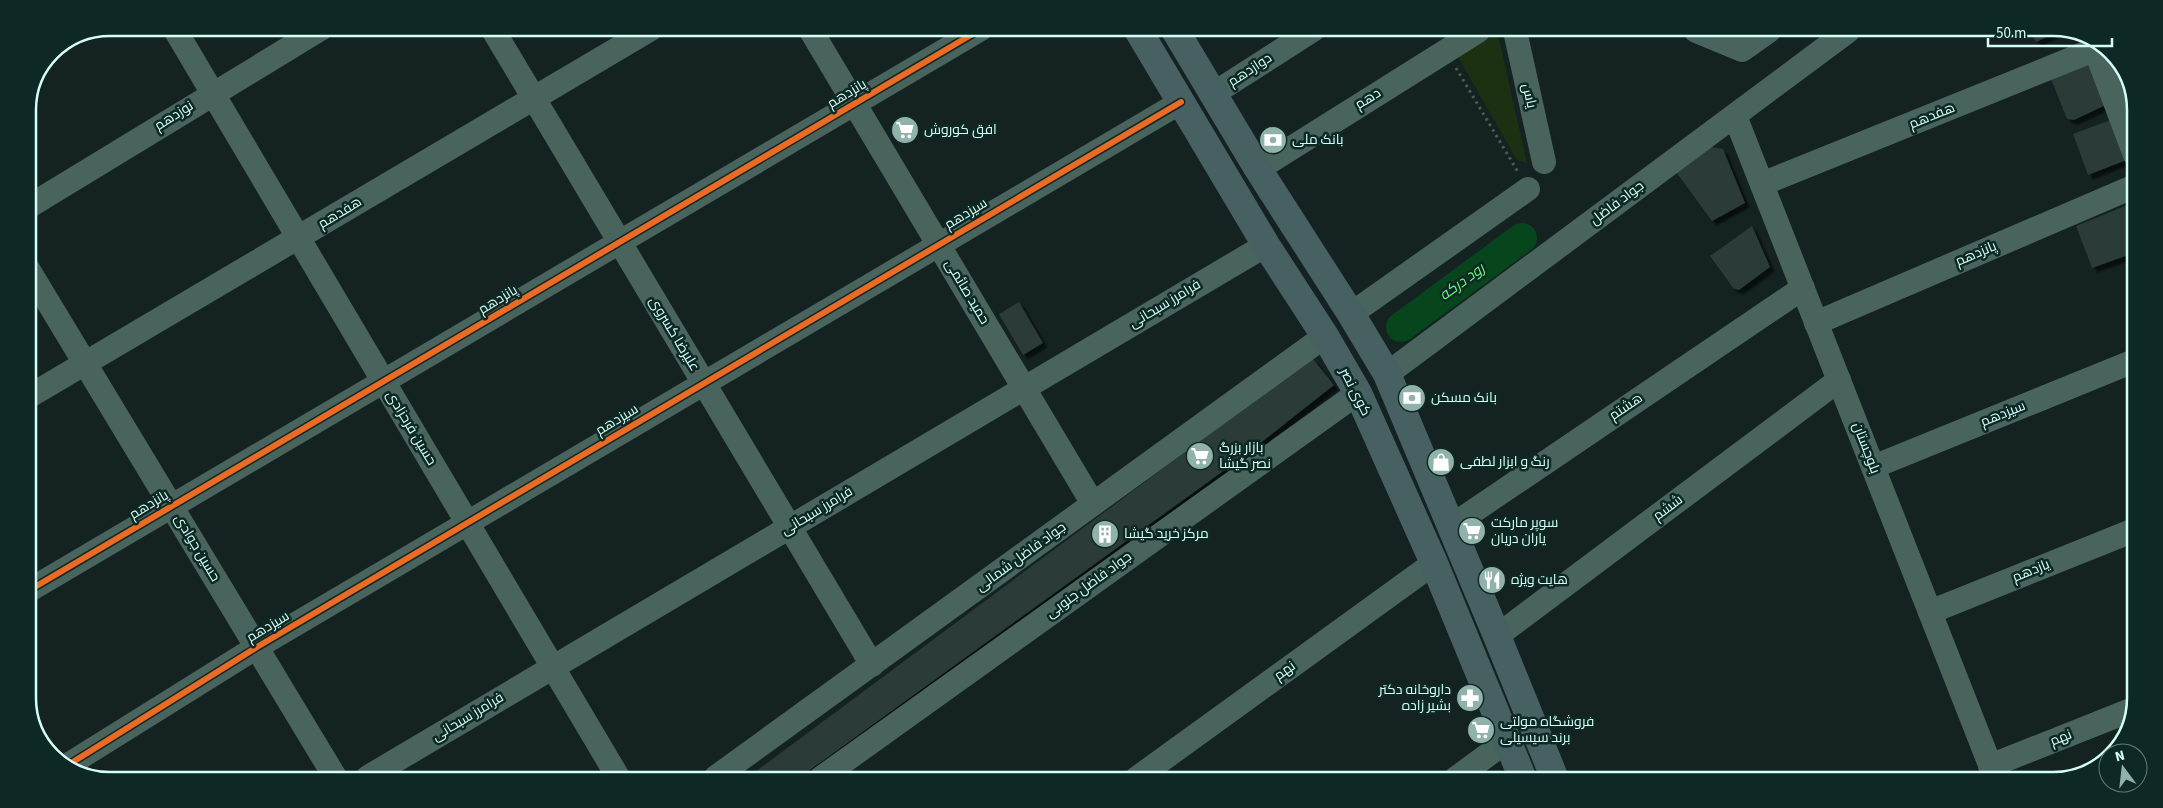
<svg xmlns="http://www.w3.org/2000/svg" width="2163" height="808" viewBox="0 0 2163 808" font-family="'Source Sans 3',Cairo,sans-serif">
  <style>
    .green { fill: #1c3112 }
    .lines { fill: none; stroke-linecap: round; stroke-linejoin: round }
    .river { stroke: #07461c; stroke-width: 30 }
    .building { fill: #293a38; filter: url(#shadow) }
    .path { stroke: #465e4d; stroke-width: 3; stroke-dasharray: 2.5 4; stroke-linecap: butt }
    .minor { stroke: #48645c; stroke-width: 24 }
    .major { stroke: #476162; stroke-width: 28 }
    .cycleway-casing { stroke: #0e2925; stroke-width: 9 }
    .cycleway { stroke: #ed6a23; stroke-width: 6 }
    .labels { text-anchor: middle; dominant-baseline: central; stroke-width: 5; stroke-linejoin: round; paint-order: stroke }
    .street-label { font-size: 14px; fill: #d5fff6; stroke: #0e2925 }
    .poi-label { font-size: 14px; fill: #d5fff6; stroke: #0e2925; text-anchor: start }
    .water-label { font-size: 15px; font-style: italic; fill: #63ff79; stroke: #0e2925 }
    .rim { fill: none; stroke: #d5fff6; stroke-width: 2.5 }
  </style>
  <defs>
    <filter id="shadow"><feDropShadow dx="4.5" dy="4.5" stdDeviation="1" flood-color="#0009"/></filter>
  </defs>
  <rect width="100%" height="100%" fill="#142321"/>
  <!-- green -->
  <path class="green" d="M1487 31H1497L1527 163 1517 160 1457 55Z"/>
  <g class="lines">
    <!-- river -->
    <path class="river" d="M1401 327 1522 238"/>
  </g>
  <!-- building -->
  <g class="building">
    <path d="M2031 32H2058L2036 42Z"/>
    <path d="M2088 64 2110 103 2074 120 2067 119 2051 79Z"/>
    <path d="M2113 119 2129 159 2088 175 2073 134Z"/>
    <path d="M1711 147 1723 149 1745 203 1712 221 1676 172Z"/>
    <path d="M2135 202 2134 253 2092 268 2076 226Z"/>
    <path d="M1752 226 1770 267 1739 290 1733 288 1710 256Z"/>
    <path d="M2134 275V297L2126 278Z"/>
    <path d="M1019 302 1043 343 1023 355 999 314Z"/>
    <path d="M1313 359 1334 385 1244 456 799 778H747L1239 412Z"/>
  </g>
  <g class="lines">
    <!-- path -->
    <path class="path" d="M1456 68 1518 172"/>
    <!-- minor -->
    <g class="minor">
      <path d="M174 28 618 777"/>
      <path d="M492 28 872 665"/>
      <path d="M810 29 1093 504"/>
      <path d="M1515 31 1544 162"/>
      <path d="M1696 31 1742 50 1769 31"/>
      <path d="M2092 41 2135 155"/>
      <path d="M1213 94 1313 30"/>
      <path d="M1735 116 1996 780"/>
      <path d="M1258 169 1478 31"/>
      <path d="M1762 184 2101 47"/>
      <path d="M28 207 322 28"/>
      <path d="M28 269 335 777"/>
      <path d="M1351 314 1528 189"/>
      <path d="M1816 323 2135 186"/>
      <path d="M1387 374 1848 31"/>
      <path d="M28 397 651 29"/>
      <path d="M1873 467 2134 361"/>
      <path d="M1450 527 1803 288"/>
      <path d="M28 591 981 29"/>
      <path d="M1930 612 2132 531"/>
      <path d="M1497 636 1839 380"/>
      <path d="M68 765 257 647 1181 102"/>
      <path d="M1990 766 2131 710"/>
      <path d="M368 777 1266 245"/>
      <path d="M716 777 1325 336"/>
      <path d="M821 778 1358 393"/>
      <path d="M1137 778 1434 563"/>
      <path d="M1455 779 1508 740"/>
    </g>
    <!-- major -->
    <g class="major">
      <path d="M1138 30 1266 245 1325 336 1358 393 1434 563 1523 779"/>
      <path d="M1175 30 1258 169 1351 314 1387 374 1497 636 1555 779"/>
    </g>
    <!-- cycleway casing -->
    <g class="cycleway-casing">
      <g id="cycleway">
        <path d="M28 591 981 29"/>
        <path d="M68 765 257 647 1181 102"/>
      </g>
    </g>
    <!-- cycleway -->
    <use href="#cycleway" class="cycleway"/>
  </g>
  <!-- icons -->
  <defs>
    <g id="supermarket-disc" transform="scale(1.4375)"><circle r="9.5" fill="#91b2ab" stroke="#0e2925"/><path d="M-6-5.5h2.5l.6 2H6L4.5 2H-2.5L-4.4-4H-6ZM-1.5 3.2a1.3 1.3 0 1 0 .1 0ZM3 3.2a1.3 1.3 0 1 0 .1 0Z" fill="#fff"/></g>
    <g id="bank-disc" transform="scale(1.4375)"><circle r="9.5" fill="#91b2ab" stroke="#0e2925"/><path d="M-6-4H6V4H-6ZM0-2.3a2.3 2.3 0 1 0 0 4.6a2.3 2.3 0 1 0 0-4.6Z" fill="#fff"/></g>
    <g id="shop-disc" transform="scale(1.4375)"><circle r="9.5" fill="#91b2ab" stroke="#0e2925"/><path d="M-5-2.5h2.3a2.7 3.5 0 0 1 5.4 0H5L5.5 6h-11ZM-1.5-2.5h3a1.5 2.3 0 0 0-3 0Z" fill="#fff"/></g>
    <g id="building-disc" transform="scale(1.4375)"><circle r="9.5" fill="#91b2ab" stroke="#0e2925"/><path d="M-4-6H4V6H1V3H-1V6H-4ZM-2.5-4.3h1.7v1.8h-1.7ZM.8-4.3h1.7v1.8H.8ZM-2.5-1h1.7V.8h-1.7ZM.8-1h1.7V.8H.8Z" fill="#fff"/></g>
    <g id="restaurant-disc" transform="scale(1.4375)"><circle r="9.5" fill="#91b2ab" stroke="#0e2925"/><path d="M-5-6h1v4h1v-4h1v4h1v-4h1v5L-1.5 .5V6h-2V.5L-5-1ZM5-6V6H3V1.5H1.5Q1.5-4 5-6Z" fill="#fff"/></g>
    <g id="pharmacy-disc" transform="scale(1.4375)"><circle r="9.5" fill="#91b2ab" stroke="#0e2925"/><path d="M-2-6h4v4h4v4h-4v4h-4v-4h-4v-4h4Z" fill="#fff"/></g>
  </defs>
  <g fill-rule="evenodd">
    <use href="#supermarket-disc" x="905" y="130"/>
    <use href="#bank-disc" x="1273" y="140"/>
    <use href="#bank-disc" x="1412" y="398"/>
    <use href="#supermarket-disc" x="1200" y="456"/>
    <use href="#shop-disc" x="1441" y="462"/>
    <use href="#supermarket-disc" x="1472" y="531"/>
    <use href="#building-disc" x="1105" y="534"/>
    <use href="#restaurant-disc" x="1492" y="580"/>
    <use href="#pharmacy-disc" x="1470" y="698"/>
    <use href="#supermarket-disc" x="1481" y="730"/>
  </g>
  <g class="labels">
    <!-- street labels -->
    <g class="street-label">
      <text transform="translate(1250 70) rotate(-33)">دوازدهم</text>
      <text transform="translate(847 94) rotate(-31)">پانزدهم</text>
      <text transform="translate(1529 96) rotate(77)">یاس</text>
      <text transform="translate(1368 99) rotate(-32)">دهم</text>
      <text transform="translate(174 116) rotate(-32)">نوزدهم</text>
      <text transform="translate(1932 116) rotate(-22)">هفدهم</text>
      <text transform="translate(1617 203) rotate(-37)">جواد فاضل</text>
      <text transform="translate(340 213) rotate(-31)">هفدهم</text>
      <text transform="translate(966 214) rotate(-31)">سیزدهم</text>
      <text transform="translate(1976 254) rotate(-23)">پانزدهم</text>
      <text transform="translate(967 292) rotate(59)">حمید صائمی</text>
      <text transform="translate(498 300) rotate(-31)">پانزدهم</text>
      <text transform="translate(1165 304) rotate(-31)">فرامرز سبحانی</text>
      <text transform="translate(674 334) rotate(59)">علیرضا کسروی</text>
      <text transform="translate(1355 392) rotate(63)">کوی نصر</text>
      <text transform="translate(1626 407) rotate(-34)">هشتم</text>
      <text transform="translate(2003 414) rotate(-22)">سیزدهم</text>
      <text transform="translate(617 420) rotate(-31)">سیزدهم</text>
      <text transform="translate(411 428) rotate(59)">حسین فرحزادی</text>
      <text transform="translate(1866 448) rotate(69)">بلوچستان</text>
      <text transform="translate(149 505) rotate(-31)">پانزدهم</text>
      <text transform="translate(1668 508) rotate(-37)">ششم</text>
      <text transform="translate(817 511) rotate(-31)">فرامرز سبحانی</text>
      <text transform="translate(197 548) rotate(59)">حسین جوادی</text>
      <text transform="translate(1021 557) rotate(-36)">جواد فاضل شمالی</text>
      <text transform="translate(2031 571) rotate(-22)">یازدهم</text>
      <text transform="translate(1089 585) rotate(-36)">جواد فاضل جنوبی</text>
      <text transform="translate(268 627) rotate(-31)">سیزدهم</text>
      <text transform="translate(1285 671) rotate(-36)">نهم</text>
      <text transform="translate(468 717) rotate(-31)">فرامرز سبحانی</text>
      <text transform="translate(2061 738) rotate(-22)">نهم</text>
    </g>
    <!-- poi labels -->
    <g class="poi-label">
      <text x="924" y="130">افق کوروش</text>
      <text x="1292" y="140">بانک ملی</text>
      <text x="1431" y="398">بانک مسکن</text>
      <text x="1219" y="448">بازار بزرگ<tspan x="1219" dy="16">نصر گیشا</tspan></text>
      <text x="1460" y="462">رنگ و ابزار لطفی</text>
      <text x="1491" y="523">سوپر مارکت<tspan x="1491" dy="16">یاران دریان</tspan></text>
      <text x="1124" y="534">مرکز خرید گیشا</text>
      <text x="1511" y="580">هایت ویژه</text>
      <text x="1451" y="690" text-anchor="end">داروخانه دکتر<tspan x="1451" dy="16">بشیر زاده</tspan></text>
      <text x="1500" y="722">فروشگاه مولتی<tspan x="1500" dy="16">برند سیسیلی</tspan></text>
    </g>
    <!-- water labels -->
    <g class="water-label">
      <text transform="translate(1462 282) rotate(-36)">رود درکه</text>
    </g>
  </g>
  <!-- crop -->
  <path d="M0 0H2163V808H0ZM110 36H2053A74 74 0 0 1 2127 110V698A74 74 0 0 1 2053 772H110A74 74 0 0 1 36 698V110A74 74 0 0 1 110 36Z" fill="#0e2925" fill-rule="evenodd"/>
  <path class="rim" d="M110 36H2053A74 74 0 0 1 2127 110V698A74 74 0 0 1 2053 772H110A74 74 0 0 1 36 698V110A74 74 0 0 1 110 36Z"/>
  <!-- north arrow -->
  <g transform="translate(2123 768) rotate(345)"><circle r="24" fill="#0e2925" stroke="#5e7f79"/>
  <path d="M0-4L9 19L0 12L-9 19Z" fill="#91b2ab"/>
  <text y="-8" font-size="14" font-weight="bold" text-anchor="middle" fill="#d5fff6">N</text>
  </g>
  <!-- scale -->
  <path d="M1988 38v8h124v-8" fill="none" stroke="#d5fff6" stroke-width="2.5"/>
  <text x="1996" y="38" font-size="15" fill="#d5fff6" stroke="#0e2925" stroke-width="4" paint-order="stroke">50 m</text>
</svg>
